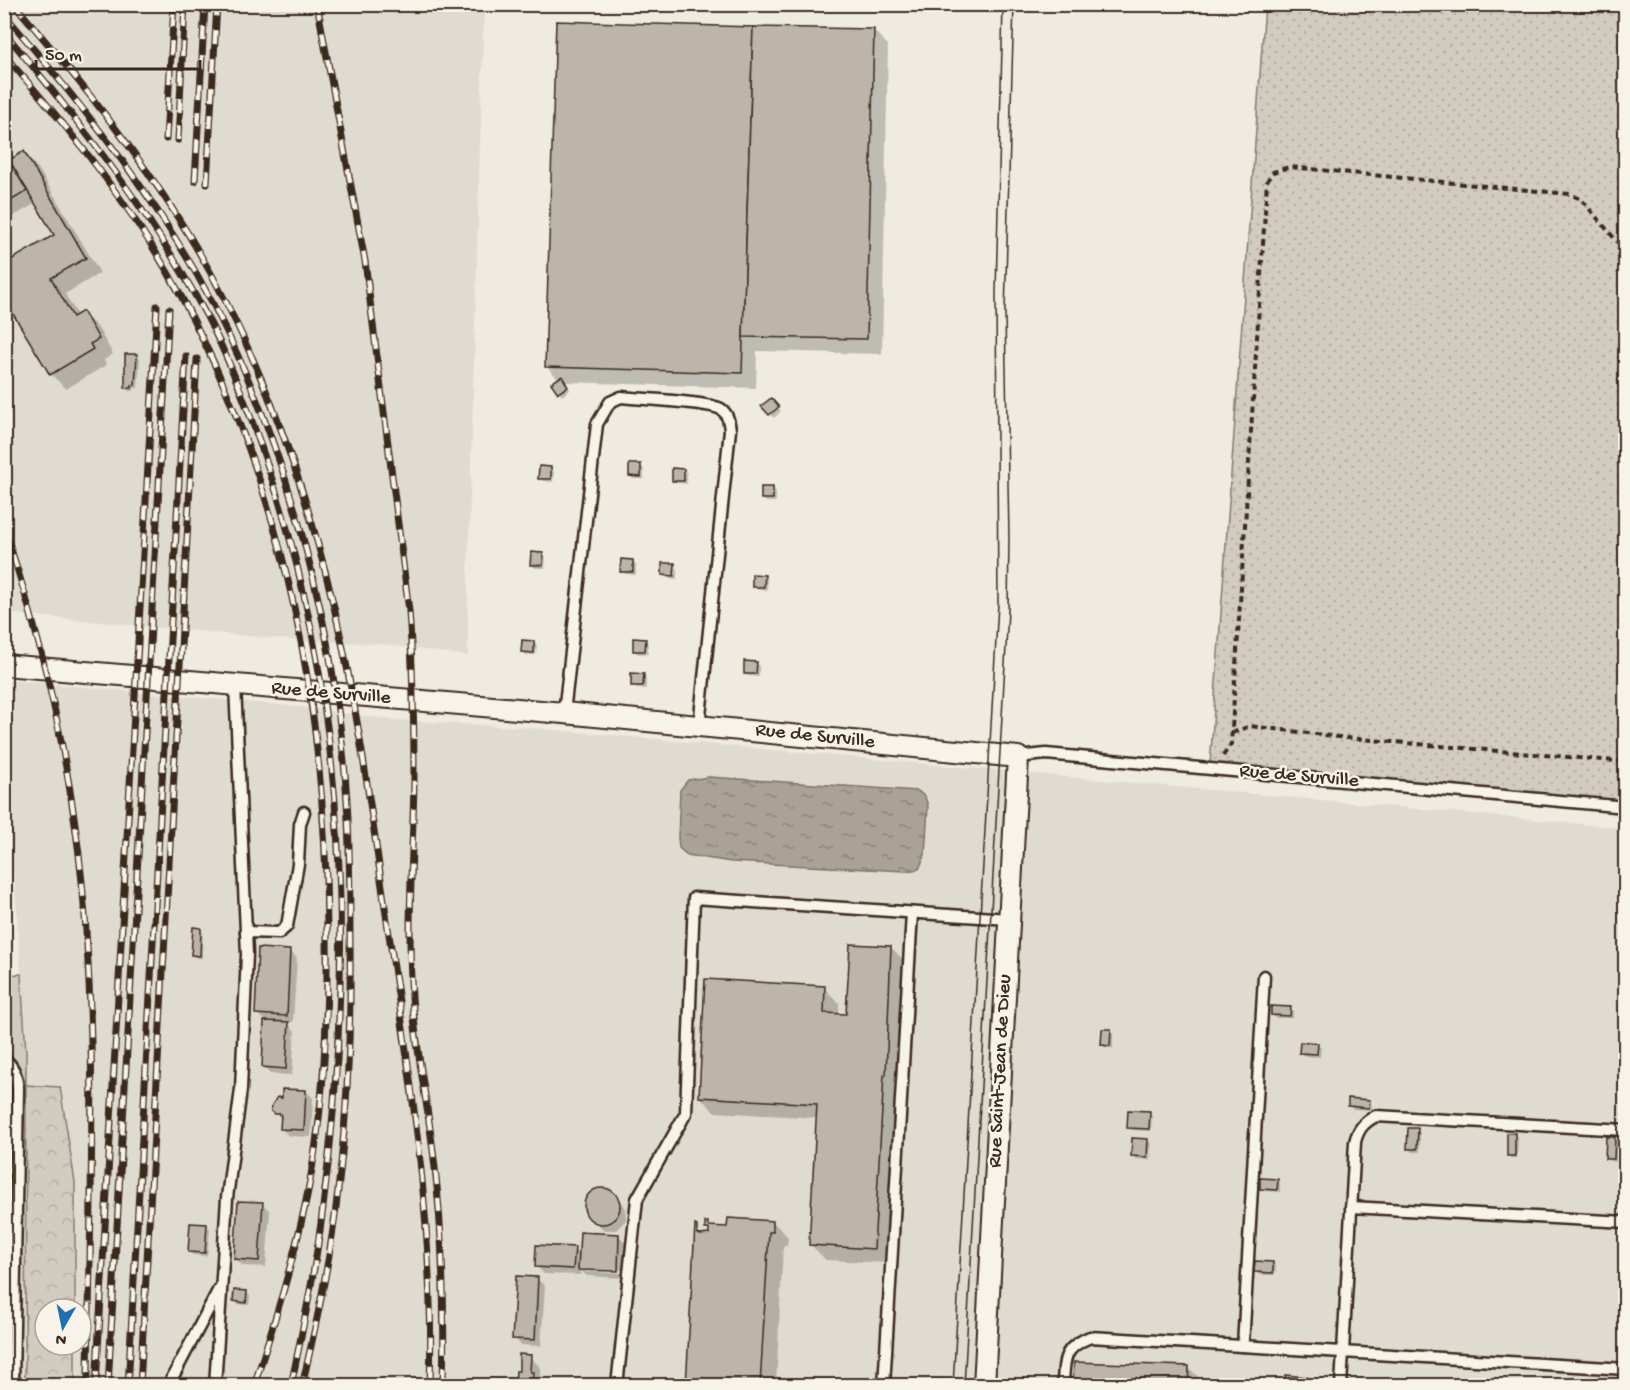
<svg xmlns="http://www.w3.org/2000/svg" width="1630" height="1390" viewBox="0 0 1630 1390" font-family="'Gochi Hand',sans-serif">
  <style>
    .built { fill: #e0dbd0; fill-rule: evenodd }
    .grass { fill: url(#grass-tufts); stroke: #867a6f; stroke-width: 1.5 }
    .forest { fill: url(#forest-crowns); stroke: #867a6f; stroke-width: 1.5 }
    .garden { fill: url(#garden-dots); stroke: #867a6f; stroke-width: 1.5 }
    .water { fill: url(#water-ripples); stroke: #7e7266; stroke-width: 1.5 }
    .shadow { fill: #0003 }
    .building { fill: #bdb5aa; stroke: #3b2a1e; stroke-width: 1.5 }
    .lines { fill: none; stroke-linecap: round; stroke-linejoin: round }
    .lane-casing { stroke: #3b2a1e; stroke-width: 15 }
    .street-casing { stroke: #3b2a1e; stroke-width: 24 }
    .path { stroke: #3b2a1e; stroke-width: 4; stroke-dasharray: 6 4.5; stroke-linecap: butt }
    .lane { stroke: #f7f3e8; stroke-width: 10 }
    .street { stroke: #f7f3e8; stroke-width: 20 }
    .tram { stroke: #3b2a1e; stroke-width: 1.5 }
    .rail-casing { stroke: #3b2a1e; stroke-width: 7 }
    .rail { stroke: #f7f3e8; stroke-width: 4.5; stroke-dasharray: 14; stroke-linecap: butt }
    .labels { text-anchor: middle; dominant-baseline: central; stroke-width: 5; stroke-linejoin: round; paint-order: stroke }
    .street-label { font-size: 20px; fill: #3b2a1e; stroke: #f7f3e8 }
  </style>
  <defs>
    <pattern id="grass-tufts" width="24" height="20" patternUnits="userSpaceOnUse" patternTransform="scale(1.5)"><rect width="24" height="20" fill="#d1cbc0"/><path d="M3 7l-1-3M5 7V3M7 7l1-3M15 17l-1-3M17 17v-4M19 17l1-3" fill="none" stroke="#b4aea5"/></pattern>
    <pattern id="forest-crowns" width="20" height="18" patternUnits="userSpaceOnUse" patternTransform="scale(1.5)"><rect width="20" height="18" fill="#d1cbc0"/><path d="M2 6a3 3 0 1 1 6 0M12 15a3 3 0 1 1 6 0" fill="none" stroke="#b4aea5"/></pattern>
    <pattern id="garden-dots" width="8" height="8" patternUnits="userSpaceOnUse" patternTransform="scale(1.5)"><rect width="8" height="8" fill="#d1cbc0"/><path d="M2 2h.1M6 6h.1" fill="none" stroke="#b4aea5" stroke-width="1.8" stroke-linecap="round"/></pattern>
    <pattern id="water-ripples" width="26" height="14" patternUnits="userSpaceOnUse" patternTransform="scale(1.5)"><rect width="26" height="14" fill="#aaa296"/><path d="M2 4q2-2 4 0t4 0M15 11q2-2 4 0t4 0" fill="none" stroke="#8c847a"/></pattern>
  </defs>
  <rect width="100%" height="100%" fill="#efebe0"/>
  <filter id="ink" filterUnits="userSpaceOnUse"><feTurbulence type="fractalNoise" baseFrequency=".0167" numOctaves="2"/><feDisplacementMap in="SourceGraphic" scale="12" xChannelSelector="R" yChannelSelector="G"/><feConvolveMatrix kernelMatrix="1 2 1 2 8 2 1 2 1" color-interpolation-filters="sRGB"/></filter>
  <g filter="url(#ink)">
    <!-- built -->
    <g class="built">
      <path d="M4 5H484L468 573V656L381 644 290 640 5 613Z"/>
      <path d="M7 680 300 707 396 720 535 728 1625 828V1385H5L4 975 21 973 15 887 5 814 4 681ZM45 1309H81V1345H45Z"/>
    </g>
    <!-- grass -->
    <g class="grass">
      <path d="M21 974 26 1052V1085C22 1071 18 1057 4 1051L5 975Z"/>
      <path d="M4 1065 12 1082 13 1159 5 1171Z"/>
      <path d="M4 1182 9 1186 12 1194 10 1386 4 1385Z"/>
    </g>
    <!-- forest -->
    <path class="forest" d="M26 1085 60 1087 75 1182V1309H45V1345H75V1385H25Z"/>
    <!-- garden -->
    <path class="garden" d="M1265 5H1625V803L1210 765Z"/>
    <!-- water -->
    <path class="water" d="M709 777 918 791 925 797 928 806 925 855 919 869 906 871 731 862 687 855 679 848 678 838 680 790 688 780Z"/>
    <!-- shadow -->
    <g class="shadow">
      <path d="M873 30 888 45 882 354 757 351 756 388 565 382 570 390 562 396 553 384 559 380 546 366Z"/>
      <path d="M23 153 38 168 100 273 65 294 78 316 83 313 98 328 113 354 104 360 106 365 66 389 51 374 4 296 56 236 36 203 4 222V164Z"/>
      <path d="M137 356 140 359 138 388H134V391H129L126 388Z"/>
      <path d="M771 400 781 411 774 418 763 406Z"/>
      <path d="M641 466 644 469V479H633L630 476Z"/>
      <path d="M551 468 554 472 553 482 543 481 540 478Z"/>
      <path d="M684 470 687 473V484L676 483 673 480Z"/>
      <path d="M773 489 776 492V502H766L762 498Z"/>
      <path d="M542 554 546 558 545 568H535L531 564Z"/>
      <path d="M633 561 636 564V575L625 574 622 571Z"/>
      <path d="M674 565 677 568V579L667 578 663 575Z"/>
      <path d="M764 576 767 579V590L757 589 753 586Z"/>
      <path d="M645 640 648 644V654H638L634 650Z"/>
      <path d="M533 642 537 645 536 655H526L523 652Z"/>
      <path d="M756 663 759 666V677L748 676 745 673Z"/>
      <path d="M643 675 646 678V689L635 688 632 685Z"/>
      <path d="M200 929 203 932 202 958H196L193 955Z"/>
      <path d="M891 947 906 963 889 1263 826 1260 811 1245 818 1118 715 1112 700 1097 824 988 839 1003V1015L848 1016Z"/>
      <path d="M289 951 297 958 293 1022H286L295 1031 292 1075 270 1074 263 1067 266 1021 257 1013Z"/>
      <path d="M1290 1008 1293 1011V1018H1275L1272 1015Z"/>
      <path d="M1110 1031 1113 1034V1048H1106L1103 1045Z"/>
      <path d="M1318 1045 1321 1048 1320 1057 1304 1056 1300 1052Z"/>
      <path d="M306 1091 313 1098 311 1137 289 1136 281 1129 282 1120 273 1111 283 1099Z"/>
      <path d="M1369 1101 1372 1105V1110L1353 1109 1349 1106Z"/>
      <path d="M1149 1113 1152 1116 1151 1131 1132 1130 1129 1127Z"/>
      <path d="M1417 1130 1420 1133V1152H1412L1409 1148Z"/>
      <path d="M1514 1135 1518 1138 1517 1158H1511L1508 1155Z"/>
      <path d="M1615 1139 1618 1142 1617 1162 1610 1161 1606 1158Z"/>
      <path d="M1148 1141 1151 1144 1150 1160 1136 1159 1132 1156Z"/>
      <path d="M1277 1180 1280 1183V1192L1265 1191 1262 1188Z"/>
      <path d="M601 1189 613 1193 625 1207 626 1220 616 1230H604L586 1213V1200L589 1194Z"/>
      <path d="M262 1204 270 1211 266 1267 243 1266 235 1258Z"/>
      <path d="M773 1222 788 1237 787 1246H783L776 1386H687L699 1236H710L711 1232 706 1228 708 1224 711 1227 729 1228Z"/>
      <path d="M207 1226 210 1229 207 1256 193 1255 190 1252Z"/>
      <path d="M619 1236 626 1243 625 1270 585 1268V1272L624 1273V1278L587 1276 580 1270V1275L544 1274 536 1266 574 1249 580 1255Z"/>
      <path d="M1272 1263 1276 1266 1275 1275H1259L1256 1271Z"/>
      <path d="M537 1279 545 1286 541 1346 521 1345 514 1338Z"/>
      <path d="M247 1293 250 1296 249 1305 238 1304 235 1301Z"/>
      <path d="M530 1357 541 1368 540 1382 543 1386H516L520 1373Z"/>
      <path d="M1189 1368 1200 1379 1199 1386H1075Z"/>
    </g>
    <!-- building -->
    <g class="building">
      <path d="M556 21 753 27 742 373 545 367Z"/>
      <path d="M753 27 874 29 867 339 743 337Z"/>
      <path d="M24 151 86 258 51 278 73 317 83 311 99 339 90 344 93 349 50 375 4 299V264L54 235 9 160Z"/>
      <path d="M9 160 27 191 4 205V163Z"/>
      <path d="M125 354H137L135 385H132V388H125Z"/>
      <path d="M562 376 568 387 558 393 551 383Z"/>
      <path d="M771 398 779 407 769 415 761 406Z"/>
      <path d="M629 464H641V477L629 476Z"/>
      <path d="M539 466 551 467V479H538Z"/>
      <path d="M672 468 684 469V481H672Z"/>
      <rect x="761" y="487" width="12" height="12"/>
      <path d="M531 552 543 553V565H530Z"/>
      <path d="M621 559 633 560V572H620Z"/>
      <path d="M662 563H675L674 576 662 575Z"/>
      <path d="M752 574 765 575 764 587H752Z"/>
      <path d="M633 638 646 639 645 651H633Z"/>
      <path d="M522 640 534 641V653L521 652Z"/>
      <path d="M744 661 757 662 756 674H744Z"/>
      <path d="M631 673 644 674 643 686H631Z"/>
      <path d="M193 927 201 928 200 956 191 955Z"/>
      <path d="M850 944 891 946 886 1075H884L874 1249 809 1245 817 1104 699 1097 705 979 825 986 824 1013 846 1014Z"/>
      <path d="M258 948 290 950 287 1016 255 1014Z"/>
      <path d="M1271 1006 1291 1007 1290 1016 1271 1015Z"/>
      <path d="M264 1021 289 1022 286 1069 262 1067Z"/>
      <path d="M1102 1029H1111L1110 1046 1101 1045Z"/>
      <path d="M1300 1042 1318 1043 1317 1054 1299 1053Z"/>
      <path d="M282 1089 306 1090 304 1130 280 1129 281 1114H274L271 1111 272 1105 277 1097 282 1098Z"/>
      <path d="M1348 1098 1370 1100 1369 1108 1348 1106Z"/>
      <path d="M1128 1110 1150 1111 1149 1129 1127 1128Z"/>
      <path d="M1408 1128H1418L1417 1149H1407Z"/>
      <rect x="1507" y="1133" width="8" height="23"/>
      <path d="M1606 1137H1615L1614 1159H1605Z"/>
      <path d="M1132 1138 1148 1139 1147 1157 1131 1156Z"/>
      <path d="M1260 1178 1278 1179 1277 1190 1260 1189Z"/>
      <circle cx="602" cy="1206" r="18"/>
      <path d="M238 1201 263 1202 259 1261 234 1259Z"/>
      <path d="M728 1218 773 1221V1232H769L760 1386H686L695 1225 697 1226V1233L700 1235 709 1234V1229H705V1222H708V1226L727 1227Z"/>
      <path d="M190 1223 207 1224 205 1253 188 1252Z"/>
      <path d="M580 1232 619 1234 618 1271 578 1270Z"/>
      <path d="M536 1245 575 1247 573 1269 535 1267Z"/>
      <path d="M1255 1261 1273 1262V1273L1254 1272Z"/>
      <path d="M516 1276 538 1277 535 1340 512 1339Z"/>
      <path d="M234 1290 247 1291 246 1303 233 1301Z"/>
      <path d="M519 1354 531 1355 530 1372H533L532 1386H515L516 1371H519Z"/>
      <path d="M1074 1362 1189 1366 1188 1386H1073Z"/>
      <path d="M1285 1375 1307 1377V1386H1285Z"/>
    </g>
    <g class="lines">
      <!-- lane casing -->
      <g class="lane-casing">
        <g id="lane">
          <path d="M564 713 597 424 610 402 621 397C639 399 709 402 721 409 728 414 729 422 730 430L699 726"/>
          <path d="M1018 757 1046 754 1626 807"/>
          <path d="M246 932 279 933 287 926 298 864 300 824 304 812"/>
          <path d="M4 1059C15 1067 16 1077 18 1088L13 1386"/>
          <path d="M1351 1207 1626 1222"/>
          <path d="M1243 1346 1264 976"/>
          <path d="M168 1386 219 1289"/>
          <path d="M215 1386 227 1198 241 1089 247 954 235 685"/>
          <path d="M617 1386 637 1199 686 1113 694 898 1009 919"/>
          <path d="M884 1386 912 913"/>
          <path d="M1063 1386C1064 1359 1063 1348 1090 1337L1626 1369"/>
          <path d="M1341 1386 1355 1142C1358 1129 1364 1122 1376 1116L1626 1130"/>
        </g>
      </g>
      <!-- street casing -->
      <g class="street-casing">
        <path id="street" d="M4 665 564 713 1018 757 984 1386"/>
      </g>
      <!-- path -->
      <g class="path">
        <path d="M1232 733 1250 726 1348 738 1626 762"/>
        <path d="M1223 756 1231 744 1267 181 1273 172 1289 167 1569 194 1581 199 1626 252"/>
      </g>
      <!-- lane -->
      <use href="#lane" class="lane"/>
      <!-- street -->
      <use href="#street" class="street"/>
      <!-- tram -->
      <g class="tram">
        <path d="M953 1386 998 604 996 292 1003 4"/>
        <path d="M964 1386 1008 611 1009 538 1005 312 1014 4"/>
      </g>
      <!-- rail casing -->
      <g class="rail-casing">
        <g id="rail">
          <path d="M14 4C93 96 170 191 225 300 279 407 317 525 342 643 362 737 374 833 388 928 411 1080 435 1231 430 1386"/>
          <path d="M317 4 365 261 409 611C413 667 414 723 414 779 413 852 407 924 412 997 416 1051 428 1105 434 1159 443 1234 445 1310 443 1386"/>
          <path d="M4 14C82 105 159 200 214 306 290 454 337 635 347 801 350 847 350 894 350 940 351 1023 348 1108 338 1190 331 1256 317 1321 302 1386"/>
          <path d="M4 32C79 121 151 212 206 315 233 366 253 421 271 476 348 709 354 965 323 1207 316 1267 303 1327 291 1386"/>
          <path d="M4 55C70 129 134 208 181 296 287 496 326 706 327 930 328 1015 325 1102 309 1186 296 1254 275 1320 254 1386"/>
          <path d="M166 139 174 4"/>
          <path d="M178 140 185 4"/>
          <path d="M195 181 205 4"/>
          <path d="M207 184 217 4"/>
          <path d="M4 528C43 643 70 762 82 882 98 1046 90 1212 88 1377"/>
          <path d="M96 1386 157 306"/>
          <path d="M108 1386 169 309"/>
          <path d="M128 1386 186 356"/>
          <path d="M140 1386 197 359"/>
        </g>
      </g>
      <!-- rail -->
      <use href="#rail" class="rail"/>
    </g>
  </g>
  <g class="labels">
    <!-- street labels -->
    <g class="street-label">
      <text transform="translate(331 694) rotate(5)">Rue de Surville</text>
      <text transform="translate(815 737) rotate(6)">Rue de Surville</text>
      <text transform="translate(1299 777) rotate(5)">Rue de Surville</text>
      <text transform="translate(1001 1071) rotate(-87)">Rue Saint-Jean de Dieu</text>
    </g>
  </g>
  <!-- margin -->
  <rect width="1630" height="1390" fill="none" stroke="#f7f3e8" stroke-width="24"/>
  <rect x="12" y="12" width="1606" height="1366" fill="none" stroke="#3b2a1e" stroke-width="2" filter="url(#ink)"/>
  <!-- north arrow -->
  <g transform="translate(63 1327) rotate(189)"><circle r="28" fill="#f7f3e8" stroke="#aca397" stroke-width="1.5"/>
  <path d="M0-4.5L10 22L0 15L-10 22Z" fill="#1f6fb2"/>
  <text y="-9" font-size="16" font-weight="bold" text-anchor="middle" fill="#3b2a1e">N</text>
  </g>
  <!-- scale -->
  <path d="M36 60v9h164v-9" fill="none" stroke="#3b2a1e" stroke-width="3"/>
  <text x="45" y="60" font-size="18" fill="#3b2a1e" stroke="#f7f3e8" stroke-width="4.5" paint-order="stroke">50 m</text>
</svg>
